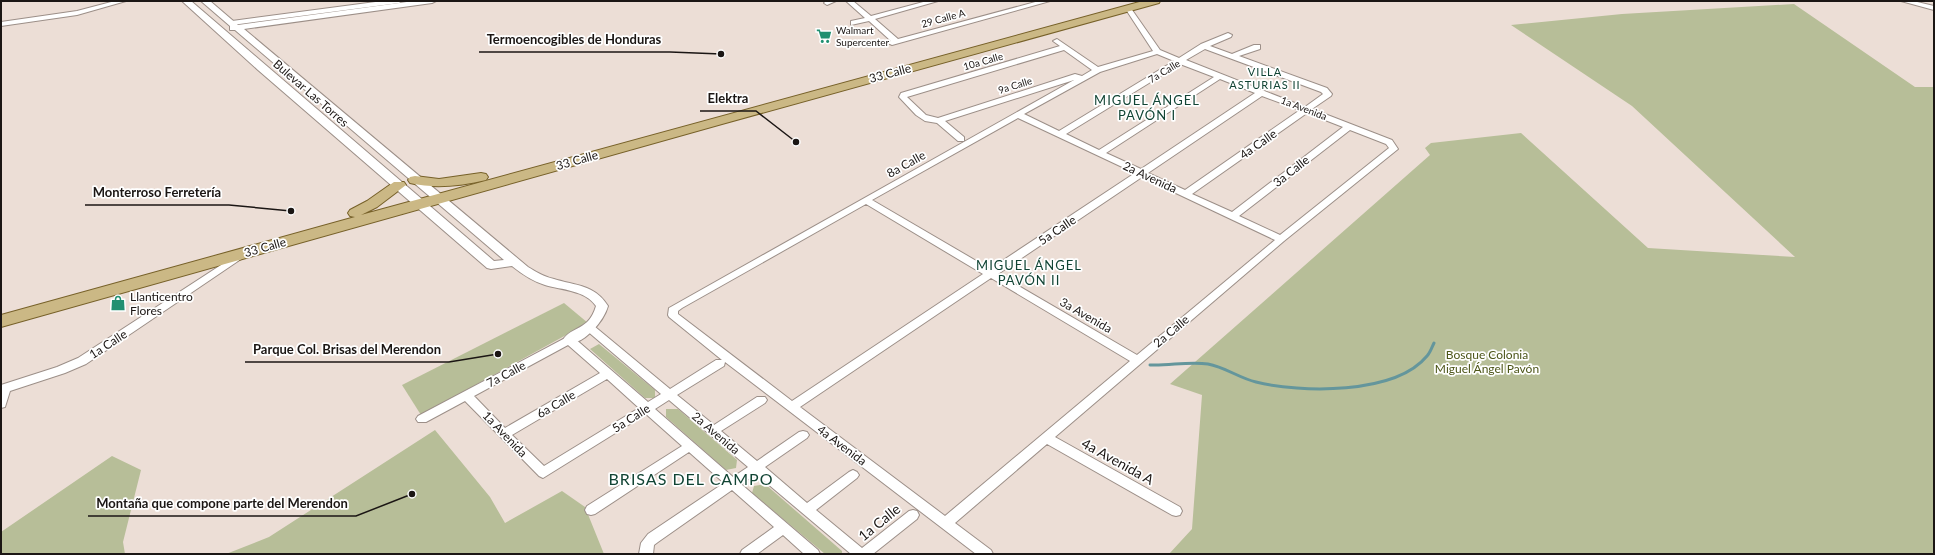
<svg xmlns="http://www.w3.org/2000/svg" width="1935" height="555" viewBox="0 0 1935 555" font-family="Lato,sans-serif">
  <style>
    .green { fill: #b7be98 }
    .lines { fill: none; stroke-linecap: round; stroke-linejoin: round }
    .stream { stroke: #64969c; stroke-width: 3 }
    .minor-casing { stroke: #9c8f88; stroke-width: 2 }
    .tertiary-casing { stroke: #9c8f88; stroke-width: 2 }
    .primary-casing { stroke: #776129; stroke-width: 2 }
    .minor { fill: #fff; fill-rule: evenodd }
    .tertiary { fill: #fff; fill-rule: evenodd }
    .primary { fill: #cbb885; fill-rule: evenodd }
    .labels { text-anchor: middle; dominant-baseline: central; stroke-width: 3.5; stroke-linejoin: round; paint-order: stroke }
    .far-street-label { font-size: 10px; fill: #1b1614; stroke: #fff }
    .far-poi-label { font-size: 10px; fill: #1b1614; stroke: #fff; text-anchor: start }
    .far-neighbourhood-label { font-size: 11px; letter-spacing: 1px; fill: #114434; stroke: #fff }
    .street-label { font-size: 12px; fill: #1b1614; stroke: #fff }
    .poi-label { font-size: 12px; fill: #1b1614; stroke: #fff; text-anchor: start }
    .park-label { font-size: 12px; fill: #4d5619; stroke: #fff }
    .neighbourhood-label { font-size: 13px; letter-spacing: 1px; fill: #114434; stroke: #fff }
    .near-street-label { font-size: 14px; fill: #1b1614; stroke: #fff }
    .near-neighbourhood-label { font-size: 16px; letter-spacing: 1px; fill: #114434; stroke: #fff }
    .leader { fill: none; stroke: #1b1614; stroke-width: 1.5 }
    .callout-dot { fill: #1b1614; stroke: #fff; stroke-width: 1.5 }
    .callout-label { font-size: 13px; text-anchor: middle; font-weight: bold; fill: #1b1614; stroke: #fff; stroke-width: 3.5; stroke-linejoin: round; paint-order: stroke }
  </style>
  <rect width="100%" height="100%" fill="#ecded6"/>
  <!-- green -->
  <g class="green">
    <path d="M1794 4 1915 87H1934V554H1169L1192 529 1202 395 1170 384 1430 155 1425 148 1431 143 1521 133 1648 248 1795 257 1632 106 1511 25 1622 14Z"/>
    <path d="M564 303 588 323 421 415 402 385Z"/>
    <path d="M599 344 655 390V398H645L590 349Z"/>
    <path d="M666 409H678L737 460 736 468 726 470 666 417Z"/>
    <path d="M435 430 490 497 505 523 562 491 585 507 604 554H226L269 537Z"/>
    <path d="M112 456 141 470 123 542 125 554H1V532Z"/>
    <path d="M765 484 842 551V554H825L752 493 754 486Z"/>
  </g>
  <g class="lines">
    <!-- stream -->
    <path class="stream" d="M1150 365C1169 366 1189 361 1208 364 1225 367 1239 378 1256 382 1300 393 1395 395 1427 356 1430 353 1432 347 1434 343"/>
    <!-- minor casing -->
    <g class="minor-casing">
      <g id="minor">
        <path d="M115 1H126L77 15 1 26V22L77 11Z"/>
        <path d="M383 1H402L399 3 232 25 228 23 232 21Z"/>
        <path d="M826 1H836L827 5 824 3Z"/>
        <path d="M846 1H853L871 16 927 1H938L875 19 898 39 1039 1H1050L892 45 888 43 891 41 869 21 851 25V21L865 18Z"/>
        <path d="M1901 1H1913L1934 6V10Z"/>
        <path d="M1126 7H1130L1160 50 1179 58 1201 44 1228 33 1232 35 1231 37 1210 46 1232 54 1254 45H1260V49L1239 56 1327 88 1332 94 1331 96 1312 109 1392 140 1398 149 1284 241 1055 437 1180 507 1182 511 1180 515 1176 516 1172 515 1047 444 955 523 991 550 993 554H976L725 362 724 366 677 395 714 425 757 397H765L767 400 765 403 721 431 757 461 799 432 803 431 807 432 809 435 807 438 765 467 807 503 849 472 853 470 857 472 859 475 857 478 816 510 862 548 909 511 913 510 917 511 919 515 917 519 873 554H851L756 474 741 484 818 550 820 554H804L783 535 757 554H740L742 550 774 527 732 490 658 542 654 545 653 554H639L641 543 648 534 724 483 689 452 595 514 591 515 587 514 585 510 587 506 682 446 646 414 543 478 539 476 465 401 426 422H418L416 419 418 416 569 336 573 337 648 402 661 394 586 330 585 328 586 326H594L670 389 716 360H722L669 317 668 315 669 308 1074 80 945 121 964 137V141H958L937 123 925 121 916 115 899 97 901 93 1060 46 1053 41 1057 39 1098 67 1153 51 1125 8ZM1205 49 1321 92 1323 94 1305 107 1186 60ZM1064 50 1092 70 1082 76 1075 74 938 118 926 115 907 97ZM1157 54 1174 61 1059 131 1024 114 1100 72ZM1180 64 1214 77 1099 150 1066 134ZM1220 79 1255 93 1141 169 1106 153ZM1262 96 1300 110 1185 190 1148 173ZM1307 113 1343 127 1232 212 1192 194ZM1018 118 1135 173 990 269 872 200ZM1350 130 1386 144 1389 148 1280 235 1239 216ZM1142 177 1275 240 1137 355 998 274ZM866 204 983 274 792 401 678 314V311L682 308ZM991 278 1130 361 945 516 800 407ZM568 345 600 373 505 428 474 396ZM607 379 639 408 544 466 512 435ZM669 400 748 467 733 477 655 409Z"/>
        <path d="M241 252 246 255 244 257 86 364 65 373 10 391 5 407 1 408V385L57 367 78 358Z"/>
      </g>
    </g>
    <!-- tertiary casing -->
    <g class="tertiary-casing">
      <path id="tertiary" d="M182 1H191L494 261 504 260 235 30H230V26L201 1H210L238 25 414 1H436L432 3 244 29 528 267C536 272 545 277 554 279 576 286 594 284 608 306 604 321 582 348 564 343L563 340C571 326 589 331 596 306 585 290 562 290 545 285 532 281 522 274 512 266L491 269 487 268 258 70Z"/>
    </g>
    <!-- primary casing -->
    <g class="primary-casing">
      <g id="primary">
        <path d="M1143 1H1160L1159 3 722 124 1 327V315L355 217 350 216 348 213 350 210 367 201 394 182H404L406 185 377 207 361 215Z"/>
        <path d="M481 173 486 174 488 177 486 180C461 186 435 189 410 183L408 180 410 177 415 176 439 179Z"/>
      </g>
    </g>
    <!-- minor -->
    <use href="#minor" class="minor"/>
    <!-- tertiary -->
    <use href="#tertiary" class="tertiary"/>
    <!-- primary -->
    <use href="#primary" class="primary"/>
  </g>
  <!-- icons -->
  <defs>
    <g id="supermarket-bare" transform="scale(1.2)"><path d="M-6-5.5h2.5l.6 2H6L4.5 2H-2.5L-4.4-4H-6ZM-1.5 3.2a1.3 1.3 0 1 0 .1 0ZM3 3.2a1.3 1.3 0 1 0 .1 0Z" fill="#219071" stroke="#fff" stroke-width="2.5" paint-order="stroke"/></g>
    <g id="shop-bare" transform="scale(1.2)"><path d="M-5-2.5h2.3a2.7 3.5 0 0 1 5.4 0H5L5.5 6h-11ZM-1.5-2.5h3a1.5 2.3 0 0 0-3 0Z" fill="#219071" stroke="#fff" stroke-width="2.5" paint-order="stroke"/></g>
  </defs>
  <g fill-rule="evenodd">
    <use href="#supermarket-bare" x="824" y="36"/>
    <use href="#shop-bare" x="118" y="303"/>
  </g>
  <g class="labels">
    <!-- far-street labels -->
    <g class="far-street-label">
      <text transform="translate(943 18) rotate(-15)">29 Calle A</text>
      <text transform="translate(983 61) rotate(-16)">10a Calle</text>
      <text transform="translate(1164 71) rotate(-31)">7a Calle</text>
      <text transform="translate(1015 85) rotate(-17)">9a Calle</text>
      <text transform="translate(1304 108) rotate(21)">1a Avenida</text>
    </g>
    <!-- far-poi labels -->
    <g class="far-poi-label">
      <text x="836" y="30">Walmart<tspan x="836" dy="12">Supercenter</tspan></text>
    </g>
    <!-- far-neighbourhood labels -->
    <g class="far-neighbourhood-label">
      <text x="1265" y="71">VILLA<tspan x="1265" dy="13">ASTURIAS II</tspan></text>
    </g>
    <!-- street labels -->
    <g class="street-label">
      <text transform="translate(890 73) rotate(-15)">33 Calle</text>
      <text transform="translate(311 93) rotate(41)">Bulevar Las Torres</text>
      <text transform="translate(1258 144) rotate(-35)">4a Calle</text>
      <text transform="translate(577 160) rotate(-16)">33 Calle</text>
      <text transform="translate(906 164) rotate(-29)">8a Calle</text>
      <text transform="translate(1291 171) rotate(-38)">3a Calle</text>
      <text transform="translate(1150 177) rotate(25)">2a Avenida</text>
      <text transform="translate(1057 230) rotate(-34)">5a Calle</text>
      <text transform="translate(265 247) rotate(-16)">33 Calle</text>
      <text transform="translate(1086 315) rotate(30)">3a Avenida</text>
      <text transform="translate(1171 331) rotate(-40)">2a Calle</text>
      <text transform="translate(108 344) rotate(-33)">1a Calle</text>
      <text transform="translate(506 374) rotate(-28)">7a Calle</text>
      <text transform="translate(556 404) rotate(-30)">6a Calle</text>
      <text transform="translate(631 418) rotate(-32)">5a Calle</text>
      <text transform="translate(716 433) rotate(40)">2a Avenida</text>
      <text transform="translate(505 434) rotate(46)">1a Avenida</text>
      <text transform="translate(842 445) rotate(37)">4a Avenida</text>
    </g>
    <!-- poi labels -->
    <g class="poi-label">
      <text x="130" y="296">Llanticentro<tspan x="130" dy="14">Flores</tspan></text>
    </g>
    <!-- park labels -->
    <g class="park-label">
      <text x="1487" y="354">Bosque Colonia<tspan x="1487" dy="14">Miguel Ángel Pavón</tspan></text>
    </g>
    <!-- neighbourhood labels -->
    <g class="neighbourhood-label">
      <text x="1147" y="100">MIGUEL ÁNGEL<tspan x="1147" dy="15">PAVÓN I</tspan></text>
      <text x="1029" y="265">MIGUEL ÁNGEL<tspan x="1029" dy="15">PAVÓN II</tspan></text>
    </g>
    <!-- near-street labels -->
    <g class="near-street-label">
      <text transform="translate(1118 461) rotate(29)">4a Avenida A</text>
      <text transform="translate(879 522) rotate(-39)">1a Calle</text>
    </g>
    <!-- near-neighbourhood labels -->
    <g class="near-neighbourhood-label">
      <text x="691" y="478">BRISAS DEL CAMPO</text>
    </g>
  </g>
  <!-- callouts -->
  <path class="leader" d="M721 54L670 52H479M796 142L756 111H700M291 211L229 205H85M498 354L449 362H245M412 494L356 516H88"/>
  <g class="callout-dot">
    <circle cx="721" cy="54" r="4"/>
    <circle cx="796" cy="142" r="4"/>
    <circle cx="291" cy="211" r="4"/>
    <circle cx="498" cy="354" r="4"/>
    <circle cx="412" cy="494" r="4"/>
  </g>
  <g class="callout-label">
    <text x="574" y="44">Termoencogibles de Honduras</text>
    <text x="728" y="103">Elektra</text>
    <text x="157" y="197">Monterroso Ferretería</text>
    <text x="347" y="354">Parque Col. Brisas del Merendon</text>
    <text x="222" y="508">Montaña que compone parte del Merendon</text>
  </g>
  <!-- border -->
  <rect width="1935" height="555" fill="none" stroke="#1b1614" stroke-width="4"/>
</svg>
